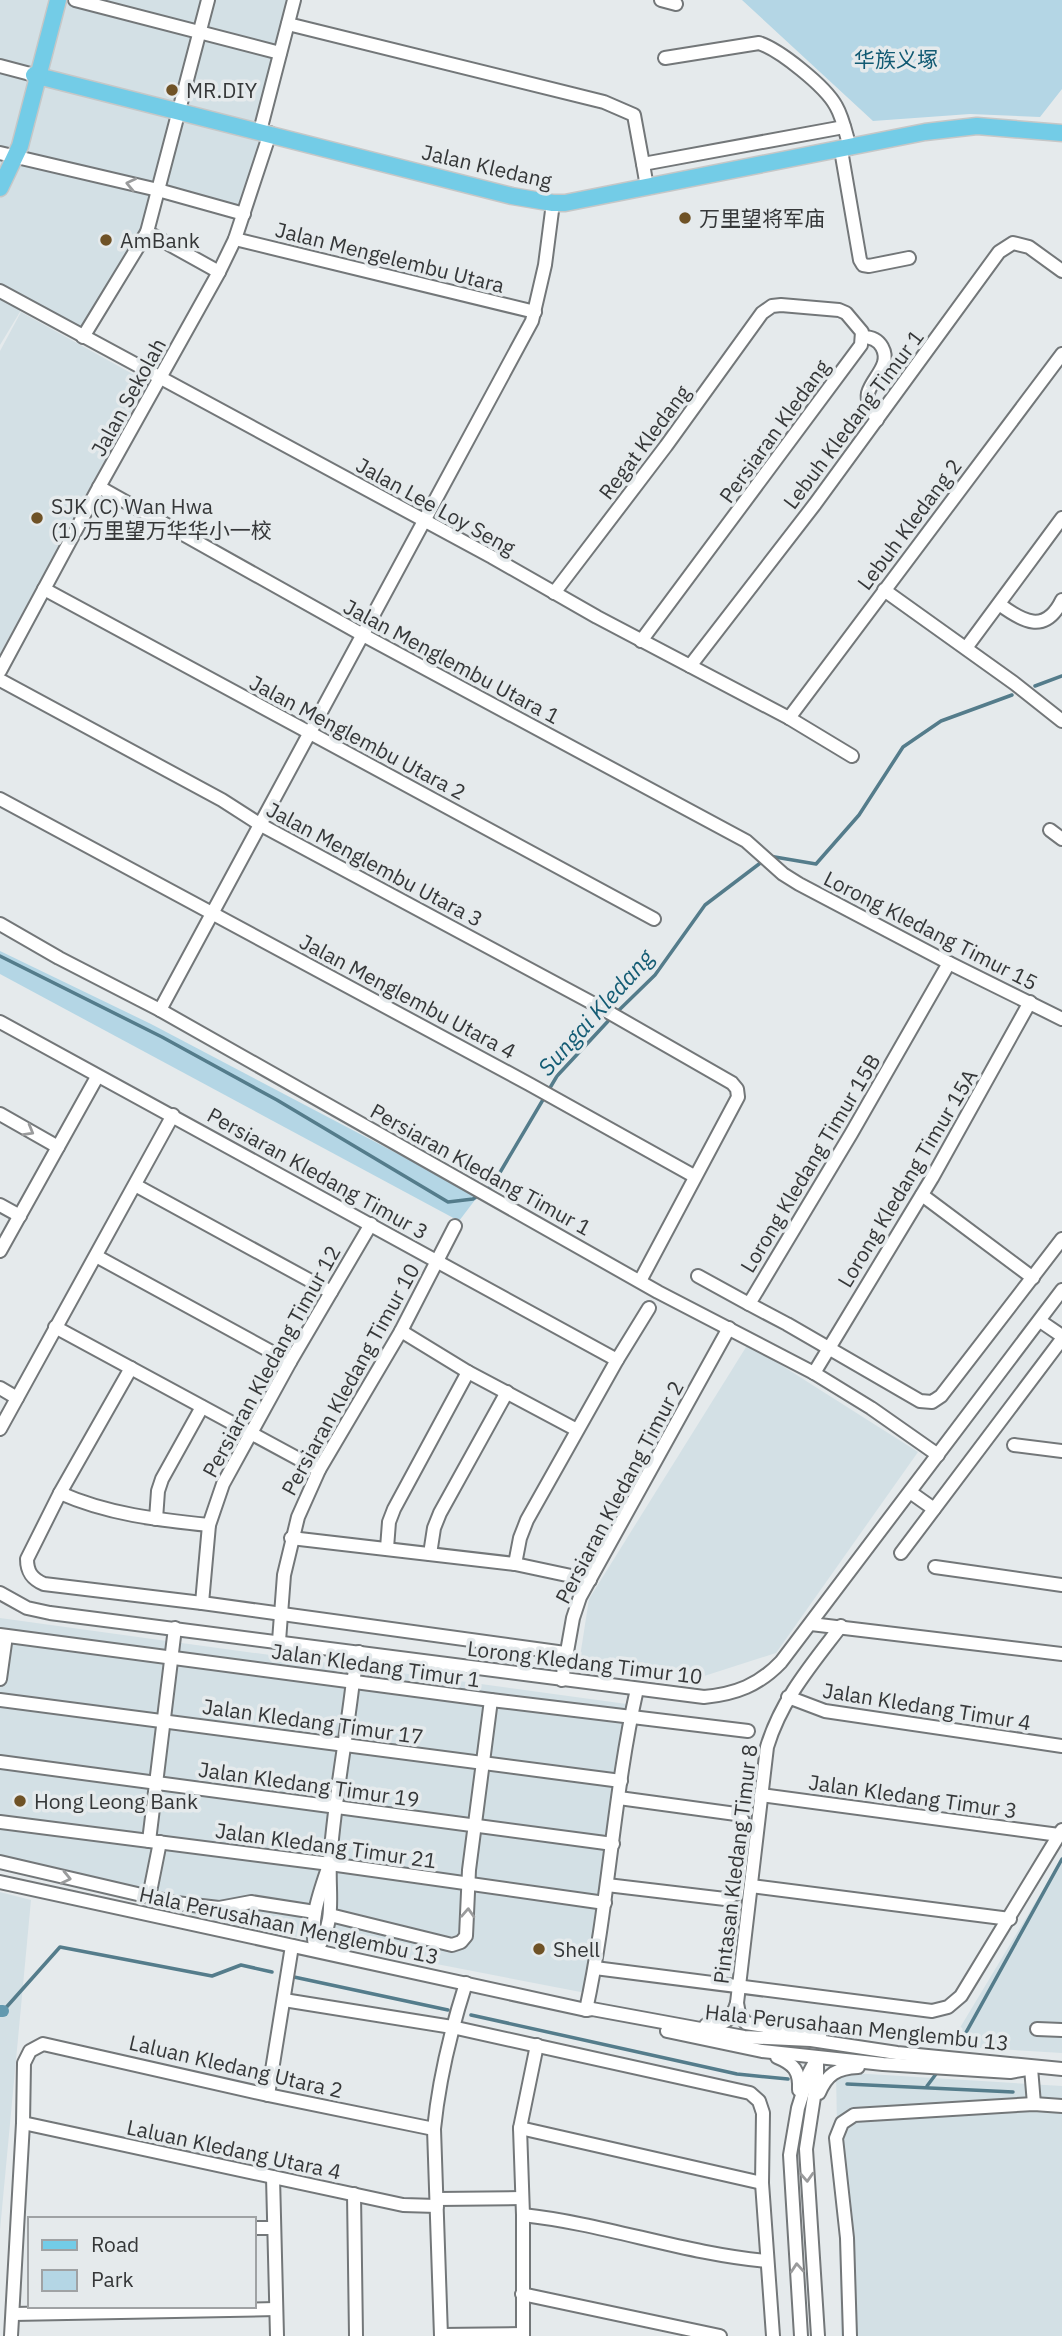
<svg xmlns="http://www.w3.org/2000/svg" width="1062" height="2336" viewBox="0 0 1062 2336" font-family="'IBM Plex Sans','Noto Sans SC',sans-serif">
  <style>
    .built { fill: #d3e0e5 }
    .green { fill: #b4d6e5 }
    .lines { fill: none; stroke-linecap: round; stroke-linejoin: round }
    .stream { stroke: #547c8b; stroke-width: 3.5 }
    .canal { stroke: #6299af; stroke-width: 12 }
    .minor-casing { stroke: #737779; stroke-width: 16 }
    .major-casing { stroke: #c6c7c7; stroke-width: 19 }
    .minor { stroke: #fff; stroke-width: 12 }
    .major { stroke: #73cce7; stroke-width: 16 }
    .oneway { stroke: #9a9b9c }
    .poi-dot { fill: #6f5226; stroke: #e5eaec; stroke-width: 2.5 }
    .labels { text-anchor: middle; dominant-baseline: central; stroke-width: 7; stroke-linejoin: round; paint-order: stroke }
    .park-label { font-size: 21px; fill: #115a73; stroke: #e5eaec }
    .poi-label { font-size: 21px; fill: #353738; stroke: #e5eaec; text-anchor: start }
    .street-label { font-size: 21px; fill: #353738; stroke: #e5eaec }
    .water-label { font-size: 23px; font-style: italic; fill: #145c74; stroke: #e5eaec }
  </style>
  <rect width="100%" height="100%" fill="#e5eaec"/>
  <!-- built -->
  <g class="built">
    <path d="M0 0H293L243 211 164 192 83 338 23 307 0 345Z"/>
    <path d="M21 312 147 382 0 654V351Z"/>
    <path d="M748 1344 918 1452 776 1653 698 1678 580 1657 589 1599Z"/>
    <path d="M0 1618 634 1705 591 1994 240 1926 0 1869Z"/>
    <path d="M1062 1858V2053L949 2046Z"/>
    <path d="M0 1892 31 1900 0 2230Z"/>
    <path d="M836 2072 1062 2086V2336H841Z"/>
  </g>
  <!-- green -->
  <g class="green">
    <path d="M742 0H1062V89L1040 117 970 114 873 121Z"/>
    <path d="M0 951 151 1024 478 1196 459 1221 0 974Z"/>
  </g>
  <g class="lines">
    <!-- stream -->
    <g class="stream">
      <path d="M1035 686 1062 676"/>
      <path d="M769 856 816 864 859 815 903 747 941 721 1012 695"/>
      <path d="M0 956 162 1037 277 1100 448 1202 473 1199 492 1186 557 1076 611 1018"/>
      <path d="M616 1013 655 975 705 905 763 861"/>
      <path d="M294 1977 448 2010"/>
      <path d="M3 2011 60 1947 212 1976 241 1965 272 1972"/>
      <path d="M471 2015 737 2074 788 2079"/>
      <path d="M958 2047 1062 1859"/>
      <path d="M847 2084 1013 2092"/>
      <path d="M927 2086 936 2074"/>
    </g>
    <!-- canal -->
    <path class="canal" d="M0 2011H3"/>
    <!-- minor casing -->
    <g class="minor-casing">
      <g id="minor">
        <path d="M75 0 280 53"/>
        <path d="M661 0 676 4"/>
        <path d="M288 24 604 102 634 115 643 164"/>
        <path d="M665 58 759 43C780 50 825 86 836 106 843 118 846 134 850 148"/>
        <path d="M0 66 34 75"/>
        <path d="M260 131 294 0"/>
        <path d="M841 150 860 260 863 265 869 266 909 258"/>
        <path d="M0 153 158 190 244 214"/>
        <path d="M647 187 643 164 844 127"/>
        <path d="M147 232 219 272"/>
        <path d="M235 239 535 312"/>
        <path d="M0 291 492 557 597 617 789 718 852 756"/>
        <path d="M83 337 147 232 208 0"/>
        <path d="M863 337C871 337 878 340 882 347 892 365 872 378 868 393 866 402 873 412 877 420"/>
        <path d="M99 487 363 635 746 841 783 874 799 884 949 963 1062 1019"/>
        <path d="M44 589 654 919"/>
        <path d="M884 590 1014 683 1062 721"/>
        <path d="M554 593 666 446 762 313 772 306 781 305 839 310 846 313 862 332 861 345 641 641"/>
        <path d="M999 604C1022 621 1045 635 1062 600"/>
        <path d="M966 648 1062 518"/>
        <path d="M690 666 815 504 999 252 1013 243 1029 247 1062 271"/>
        <path d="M0 671 99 487 219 272 235 239 270 133"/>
        <path d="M0 680 222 800 261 825 596 1005 732 1083 737 1089 738 1097 640 1281"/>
        <path d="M789 718 1062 354"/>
        <path d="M0 799 529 1084 694 1176"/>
        <path d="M1050 830 1062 839"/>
        <path d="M0 924 59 958 160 1010 658 1292 814 1373 871 1408 938 1455"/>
        <path d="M949 963 851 1134 749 1304 787 1324 920 1401 932 1402 941 1396 1062 1239"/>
        <path d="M160 1010 532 321 545 265 553 203"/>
        <path d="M0 1022 617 1360"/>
        <path d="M0 1114 58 1147"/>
        <path d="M135 1185 331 1292"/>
        <path d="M922 1195 1033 1278"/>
        <path d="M0 1205 20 1216"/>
        <path d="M0 1251 97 1077"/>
        <path d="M96 1256 290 1362"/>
        <path d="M698 1276 749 1304"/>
        <path d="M1040 1321 1062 1336"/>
        <path d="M55 1327 319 1470"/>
        <path d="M401 1331 468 1372 577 1430"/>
        <path d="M131 1368 60 1493 27 1559C27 1572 32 1579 44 1584L202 1603 565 1653"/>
        <path d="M814 1373 932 1178 1030 1002"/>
        <path d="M0 1388 17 1398"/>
        <path d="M0 1429 173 1115"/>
        <path d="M1014 1445 1062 1451"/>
        <path d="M910 1492 934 1509"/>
        <path d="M60 1493C107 1514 158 1520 209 1525"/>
        <path d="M156 1519 158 1491 162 1479 202 1407"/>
        <path d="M291 1538 515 1564 590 1580"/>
        <path d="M387 1548 389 1522 394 1509 468 1372"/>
        <path d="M901 1553 1062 1339"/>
        <path d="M430 1554 434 1528 440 1513 507 1392"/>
        <path d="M515 1564 520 1538 527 1520 617 1360 649 1308"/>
        <path d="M935 1567 1062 1585"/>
        <path d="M0 1593 27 1608 50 1613 704 1697C736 1694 759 1685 781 1662L1062 1290"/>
        <path d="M202 1603 209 1525 223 1484 290 1362 371 1224"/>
        <path d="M811 1624 1062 1654"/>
        <path d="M0 1635 491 1700 748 1731"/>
        <path d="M279 1641 284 1575 298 1517 319 1470 401 1331 455 1226"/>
        <path d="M0 1679 6 1636"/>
        <path d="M562 1680 573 1618 580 1597 729 1328"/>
        <path d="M788 1697 825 1711 1062 1746"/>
        <path d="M0 1700 621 1781"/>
        <path d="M0 1762 613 1844"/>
        <path d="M761 1795 1059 1835"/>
        <path d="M0 1822 330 1864 605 1903"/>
        <path d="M149 1841 175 1628"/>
        <path d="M0 1862 176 1903 219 1908 251 1902 315 1912"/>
        <path d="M0 1882 586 2010 592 2009 744 2037 811 2040 897 2053 1062 2069"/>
        <path d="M607 1885 725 1899 737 1893 745 1827 742 1819 736 1814 619 1798"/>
        <path d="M751 1886 1010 1919"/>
        <path d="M149 1897 160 1842"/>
        <path d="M330 1915 452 1945 461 1942 466 1936 469 1870 491 1700"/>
        <path d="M316 1950C337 1921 328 1895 330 1862 334 1802 346 1741 353 1681L359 1652"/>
        <path d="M316 1950C309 1923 318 1897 327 1871"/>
        <path d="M595 1968 932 2011 948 2007 961 1996 1062 1830"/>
        <path d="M284 2000 452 2027 750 2093 759 2101 763 2113 762 2183 773 2336"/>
        <path d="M737 2003 739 2014 746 2023 820 2035"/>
        <path d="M586 2010C609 1904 613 1795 637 1689"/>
        <path d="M706 2025C725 2024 731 2022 737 2003L767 1747C781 1700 812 1664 841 1626"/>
        <path d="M1037 2029 1062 2030"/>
        <path d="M667 2031 762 2051 883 2064 1010 2072 1027 2069"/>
        <path d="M777 2057C794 2064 800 2071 799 2090"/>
        <path d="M817 2058V2077L806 2149 818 2336"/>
        <path d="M1031 2068 1034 2104"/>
        <path d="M819 2093C827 2074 837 2068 858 2067"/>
        <path d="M268 2095 292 1946"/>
        <path d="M23 2123 403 2205 437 2206"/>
        <path d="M520 2128 762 2183"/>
        <path d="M273 2177 277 2336"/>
        <path d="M354 2194 356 2336"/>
        <path d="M437 2199 522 2198"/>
        <path d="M523 2215C606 2224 685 2254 767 2261"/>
        <path d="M254 2228H274"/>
        <path d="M522 2294 720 2336"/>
        <path d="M13 2314 276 2309"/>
        <path d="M441 2335 523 2334"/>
        <path d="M11 2336 23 2123 24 2063 30 2051 43 2044 268 2095 434 2129"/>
        <path d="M441 2336 434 2129C439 2079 451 2030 466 1983"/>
        <path d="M523 2336V2215L520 2128 537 2045"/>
        <path d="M801 2336 790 2155 798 2108 809 2073 817 2058"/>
        <path d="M850 2336 847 2238 836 2138 842 2123 854 2115 1034 2104 1062 2106"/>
      </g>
    </g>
    <!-- major casing -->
    <g class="major-casing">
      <g id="major">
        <path d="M34 75 512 196 553 203H565L925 132 977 126 1062 133"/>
        <path d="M0 188 20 146 58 0"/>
      </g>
    </g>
    <!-- minor -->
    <use href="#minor" class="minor"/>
    <!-- major -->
    <use href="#major" class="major"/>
  </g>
  <!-- one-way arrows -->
  <defs><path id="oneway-chevron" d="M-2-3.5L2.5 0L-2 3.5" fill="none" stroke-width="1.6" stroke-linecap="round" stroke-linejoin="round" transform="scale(1.75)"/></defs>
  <g class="oneway">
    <use href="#oneway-chevron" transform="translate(131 184) rotate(-167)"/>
    <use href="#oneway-chevron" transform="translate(29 1131) rotate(30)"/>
    <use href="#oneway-chevron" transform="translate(66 1878) rotate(13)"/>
    <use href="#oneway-chevron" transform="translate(468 1913) rotate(-87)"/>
    <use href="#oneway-chevron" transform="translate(807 2177) rotate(87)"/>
    <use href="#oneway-chevron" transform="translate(797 2268) rotate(-94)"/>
  </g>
  <!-- markers -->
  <g class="poi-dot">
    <circle cx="172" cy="90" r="7"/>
    <circle cx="685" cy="218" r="7"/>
    <circle cx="106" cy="240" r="7"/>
    <circle cx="37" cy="518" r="7"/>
    <circle cx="20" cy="1801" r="7"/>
    <circle cx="539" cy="1949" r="7"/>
  </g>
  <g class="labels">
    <!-- park labels -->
    <g class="park-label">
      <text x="896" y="59">华族义塚</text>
    </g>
    <!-- poi labels -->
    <g class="poi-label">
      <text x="186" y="90">MR.DIY</text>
      <text x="699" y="218">万里望将军庙</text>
      <text x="120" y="240">AmBank</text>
      <text x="51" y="506">SJK (C) Wan Hwa<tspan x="51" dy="24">(1) 万里望万华华小一校</tspan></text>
      <text x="34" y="1801">Hong Leong Bank</text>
      <text x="553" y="1949">Shell</text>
    </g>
    <!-- street labels -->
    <g class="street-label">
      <text transform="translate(487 166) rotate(13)">Jalan Kledang</text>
      <text transform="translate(390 257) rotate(14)">Jalan Mengelembu Utara</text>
      <text transform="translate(128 397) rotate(-61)">Jalan Sekolah</text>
      <text transform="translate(853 419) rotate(-53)">Lebuh Kledang Timur 1</text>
      <text transform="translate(774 431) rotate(-54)">Persiaran Kledang</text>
      <text transform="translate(644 442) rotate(-53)">Regat Kledang</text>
      <text transform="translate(436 506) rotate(29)">Jalan Lee Loy Seng</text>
      <text transform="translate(909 524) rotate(-53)">Lebuh Kledang 2</text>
      <text transform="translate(452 661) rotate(28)">Jalan Menglembu Utara 1</text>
      <text transform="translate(358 737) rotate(28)">Jalan Menglembu Utara 2</text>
      <text transform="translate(375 864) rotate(28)">Jalan Menglembu Utara 3</text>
      <text transform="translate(931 930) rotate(27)">Lorong Kledang Timur 15</text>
      <text transform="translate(408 996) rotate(28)">Jalan Menglembu Utara 4</text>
      <text transform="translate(810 1163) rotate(-59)">Lorong Kledang Timur 15B</text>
      <text transform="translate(481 1169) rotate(29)">Persiaran Kledang Timur 1</text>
      <text transform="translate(318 1173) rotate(29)">Persiaran Kledang Timur 3</text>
      <text transform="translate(907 1178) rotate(-59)">Lorong Kledang Timur 15A</text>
      <text transform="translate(271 1361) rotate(-61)">Persiaran Kledang Timur 12</text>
      <text transform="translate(350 1379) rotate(-61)">Persiaran Kledang Timur 10</text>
      <text transform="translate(619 1492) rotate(-62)">Persiaran Kledang Timur 2</text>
      <text transform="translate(585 1662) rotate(7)">Lorong Kledang Timur 10</text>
      <text transform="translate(376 1665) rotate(8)">Jalan Kledang Timur 1</text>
      <text transform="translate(927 1706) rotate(9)">Jalan Kledang Timur 4</text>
      <text transform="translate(313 1721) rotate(8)">Jalan Kledang Timur 17</text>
      <text transform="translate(309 1784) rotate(8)">Jalan Kledang Timur 19</text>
      <text transform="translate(913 1796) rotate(8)">Jalan Kledang Timur 3</text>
      <text transform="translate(326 1845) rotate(8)">Jalan Kledang Timur 21</text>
      <text transform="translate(735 1864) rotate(-83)">Pintasan Kledang Timur 8</text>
      <text transform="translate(289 1925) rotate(12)">Hala Perusahaan Menglembu 13</text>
      <text transform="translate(857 2027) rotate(6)">Hala Perusahaan Menglembu 13</text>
      <text transform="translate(236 2066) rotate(13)">Laluan Kledang Utara 2</text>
      <text transform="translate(234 2149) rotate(12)">Laluan Kledang Utara 4</text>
    </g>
    <!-- water labels -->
    <g class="water-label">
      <text transform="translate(595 1012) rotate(-48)">Sungai Kledang</text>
    </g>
  </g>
  <!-- legend -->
  <rect x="28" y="2217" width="228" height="91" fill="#e5eaec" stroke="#9fa2a4" stroke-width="2"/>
  <rect x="42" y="2240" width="35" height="10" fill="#73cce7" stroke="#9fa2a4" stroke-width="2"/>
  <text x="91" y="2252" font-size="21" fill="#353738">Road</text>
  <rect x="42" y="2270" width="35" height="21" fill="#b4d6e5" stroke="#9fa2a4" stroke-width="2"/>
  <text x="91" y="2287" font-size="21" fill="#353738">Park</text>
</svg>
